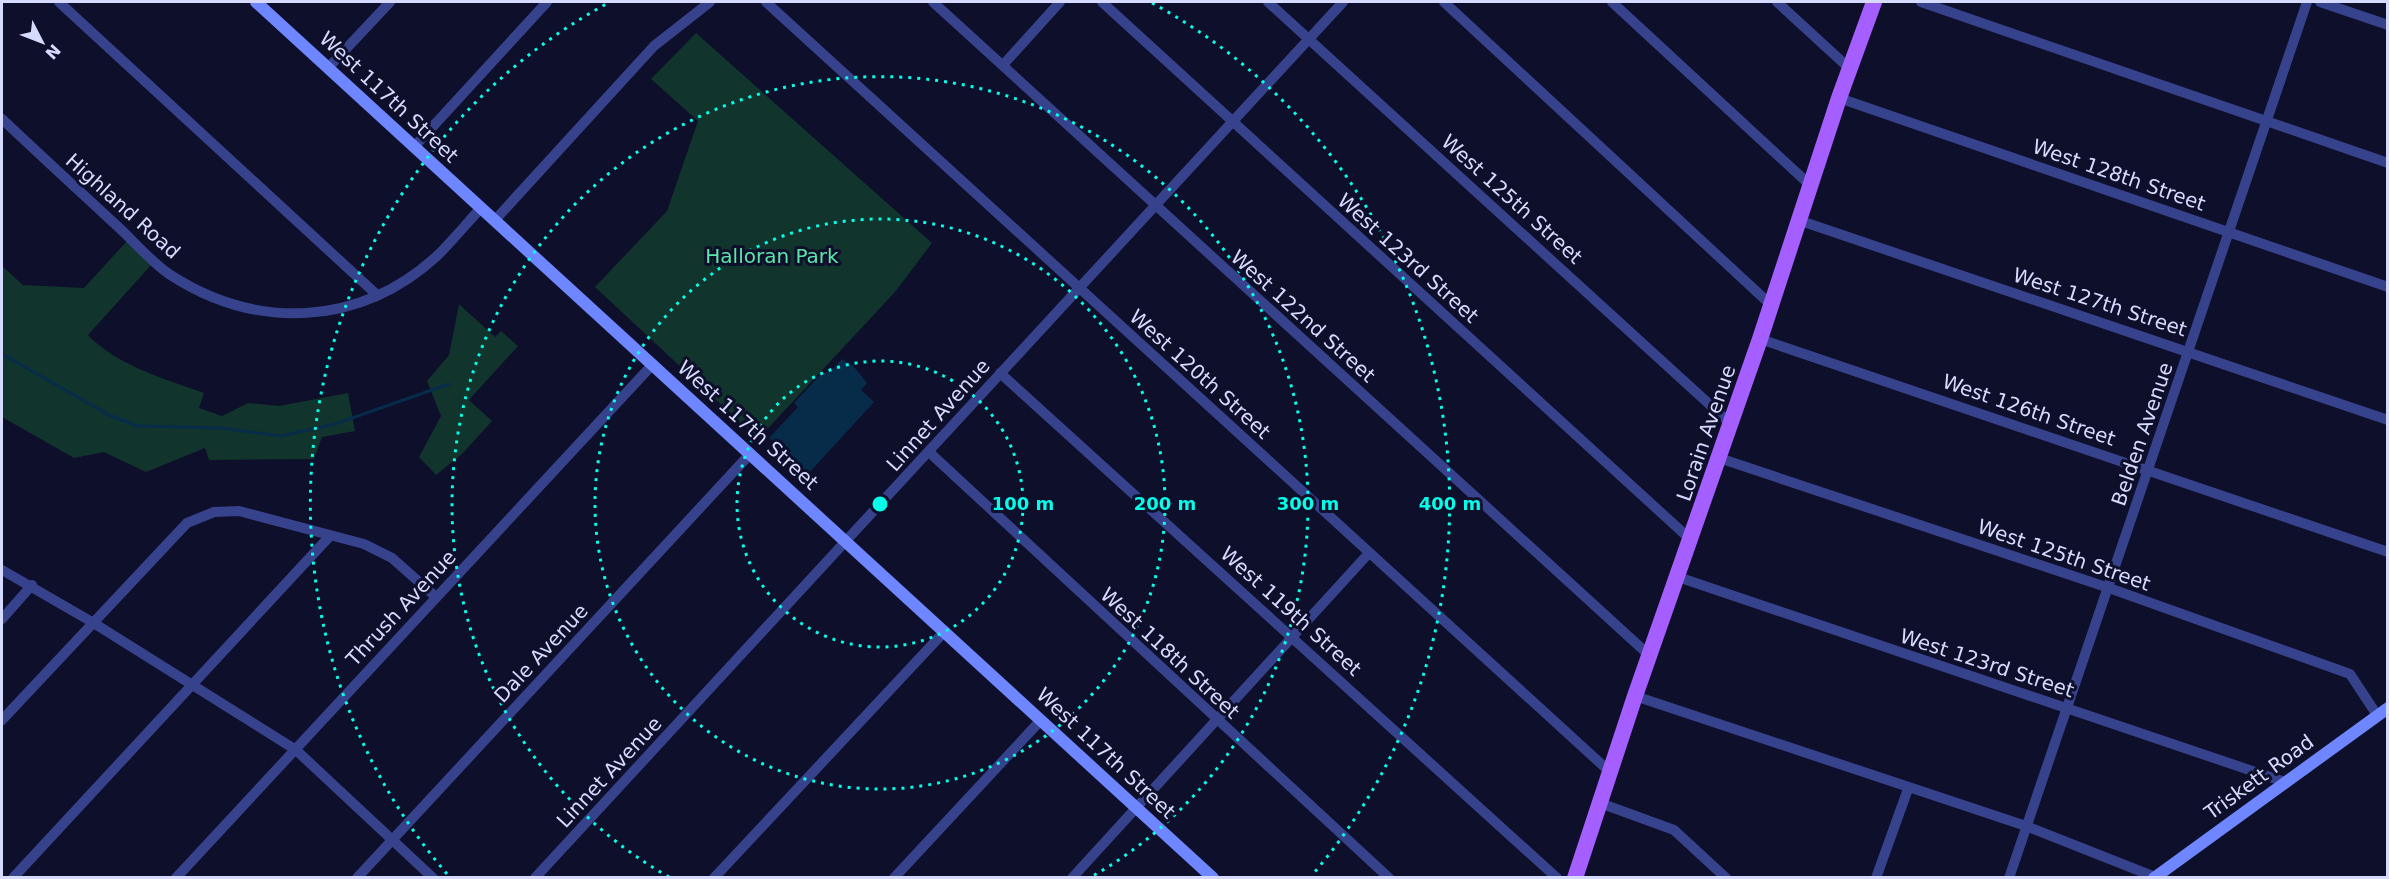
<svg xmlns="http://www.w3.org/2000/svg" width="2389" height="879" viewBox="0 0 2389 879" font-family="'DejaVu Sans',sans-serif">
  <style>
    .green { fill: #11342c }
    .water { fill: #072c4a }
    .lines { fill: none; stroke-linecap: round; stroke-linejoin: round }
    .stream { stroke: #072c4a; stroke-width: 3 }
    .street { stroke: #36438c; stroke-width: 10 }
    .secondary { stroke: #6e86ff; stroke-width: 12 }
    .primary { stroke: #a55eff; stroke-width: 16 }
    .ring { fill: none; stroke: #03ffe9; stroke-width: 3; stroke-dasharray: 3 6 }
    .labels { text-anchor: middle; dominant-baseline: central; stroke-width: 6; stroke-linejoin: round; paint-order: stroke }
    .street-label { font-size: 20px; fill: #d7daff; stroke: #0e0f2a }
    .park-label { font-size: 20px; fill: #5ae8aa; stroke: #0e0f2a }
    .centre { fill: #03ffe9; stroke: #0e0f2a; stroke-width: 3 }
    .ring-label { font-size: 18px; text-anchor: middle; font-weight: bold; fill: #03ffe9; stroke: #0e0f2a; stroke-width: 6; stroke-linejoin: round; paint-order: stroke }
  </style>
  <rect width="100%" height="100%" fill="#0e0f2a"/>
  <!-- green -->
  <g class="green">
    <path d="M696 33 932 243 895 292 758 439 595 287 667 211 698 121 651 79Z"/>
    <path d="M127 241 152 264 88 335C116 365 165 379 204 393L199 408 222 416 248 403 279 406 348 393 355 431 322 437 314 459 209 460 205 448 146 472 104 452 74 458 2 417V266L23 285 84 288Z"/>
    <path d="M459 304 495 337 501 331 518 346 469 400 492 421 463 453 436 475 419 457 441 416 427 381 449 355Z"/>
  </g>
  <!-- water -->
  <path class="water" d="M842 359 854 367 867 383 861 390 874 402 808 474 769 438 798 407 794 403 820 375 832 370Z"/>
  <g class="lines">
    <!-- stream -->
    <path class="stream" d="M2 354 109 415 137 426 221 428 281 436 335 424 449 384"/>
    <!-- street -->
    <g class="street">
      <path d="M59 2 376 294"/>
      <path d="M766 2 1610 772"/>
      <path d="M933 2 1650 656"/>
      <path d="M1102 2 1691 540"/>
      <path d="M1268 2 1731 424"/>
      <path d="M1444 2 1771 305"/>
      <path d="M1612 2 1811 186"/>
      <path d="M1777 2 1850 69"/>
      <path d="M1921 2 2388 163"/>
      <path d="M2320 2 2388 25"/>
      <path d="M1003 65 1060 2"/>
      <path d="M328 68 390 2"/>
      <path d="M1839 98 2388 287"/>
      <path d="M2 119C39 154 77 189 115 224 133 240 150 261 169 274 256 331 360 327 438 255 453 240 467 223 481 208"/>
      <path d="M414 147 547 2"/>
      <path d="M495 220 654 46 710 2"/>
      <path d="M1801 221 2388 420"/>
      <path d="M1760 339 2388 552"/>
      <path d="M1000 373 1557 878"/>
      <path d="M929 452 1389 878"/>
      <path d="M1719 458 2109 588 2350 674 2377 715"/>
      <path d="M2 570 92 622 296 750 433 878"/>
      <path d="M1678 577 2285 782"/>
      <path d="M2 619 32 585"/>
      <path d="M1635 696 2026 826 2155 877"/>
      <path d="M2 720 187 523 214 512 239 511 364 544 392 558 436 597"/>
      <path d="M1600 803 1674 830 1726 878"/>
      <path d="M13 878 329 537"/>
      <path d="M176 878 653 364"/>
      <path d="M357 878 750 454"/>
      <path d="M535 878 1343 2"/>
      <path d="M714 878 945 631"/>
      <path d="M894 878 1041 720"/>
      <path d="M1072 878 1369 553"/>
      <path d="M1876 878 1908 789"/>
      <path d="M2009 878 2307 2"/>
    </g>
    <!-- secondary -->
    <g class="secondary">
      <path d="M256 2 1213 878"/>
      <path d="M2154 878 2388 708"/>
    </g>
    <!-- primary -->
    <path class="primary" d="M1575 878 1635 696 1760 339 1839 98 1874 2"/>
  </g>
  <!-- distance rings -->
  <g class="ring">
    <circle cx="880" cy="504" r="143"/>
    <circle cx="880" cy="504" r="285"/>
    <path d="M669 877A428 428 0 1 1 1091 877"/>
    <path d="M447 874A570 570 0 0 1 608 3M1152 3A570 570 0 0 1 1313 874"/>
  </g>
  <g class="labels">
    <!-- street labels -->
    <g class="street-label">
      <text transform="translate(389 97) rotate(43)">West 117th Street</text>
      <text transform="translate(2119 175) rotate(19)">West 128th Street</text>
      <text transform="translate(1512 199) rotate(42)">West 125th Street</text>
      <text transform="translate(123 206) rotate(42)">Highland Road</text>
      <text transform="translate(1408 258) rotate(42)">West 123rd Street</text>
      <text transform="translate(2100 302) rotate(18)">West 127th Street</text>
      <text transform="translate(1303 316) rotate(42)">West 122nd Street</text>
      <text transform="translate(1200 374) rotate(42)">West 120th Street</text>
      <text transform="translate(2029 410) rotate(19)">West 126th Street</text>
      <text transform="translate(938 415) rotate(-48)">Linnet Avenue</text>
      <text transform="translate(748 425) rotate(42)">West 117th Street</text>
      <text transform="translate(1706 433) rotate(-71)">Lorain Avenue</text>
      <text transform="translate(2142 434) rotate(-71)">Belden Avenue</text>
      <text transform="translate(2064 555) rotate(19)">West 125th Street</text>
      <text transform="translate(401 608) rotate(-47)">Thrush Avenue</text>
      <text transform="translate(1291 611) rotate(42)">West 119th Street</text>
      <text transform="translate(541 653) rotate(-47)">Dale Avenue</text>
      <text transform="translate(1170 653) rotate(43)">West 118th Street</text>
      <text transform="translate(1987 663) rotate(18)">West 123rd Street</text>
      <text transform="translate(1106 753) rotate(43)">West 117th Street</text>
      <text transform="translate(609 772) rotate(-47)">Linnet Avenue</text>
      <text transform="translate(2259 777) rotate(-36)">Triskett Road</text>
    </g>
    <!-- park labels -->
    <g class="park-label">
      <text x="772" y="256">Halloran Park</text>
    </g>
  </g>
  <circle cx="880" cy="504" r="9" class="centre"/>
  <g class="ring-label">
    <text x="1023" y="510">100 m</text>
    <text x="1165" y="510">200 m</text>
    <text x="1308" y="510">300 m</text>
    <text x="1450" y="510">400 m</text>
  </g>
  <!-- border -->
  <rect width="2389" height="879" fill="none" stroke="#d7daff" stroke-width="6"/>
  <!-- north arrow -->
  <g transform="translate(42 42) rotate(132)" stroke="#0e0f2a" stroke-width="4.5" paint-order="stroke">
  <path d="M0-4.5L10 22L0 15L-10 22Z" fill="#d7daff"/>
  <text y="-9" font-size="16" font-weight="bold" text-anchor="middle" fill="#d7daff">N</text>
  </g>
</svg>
